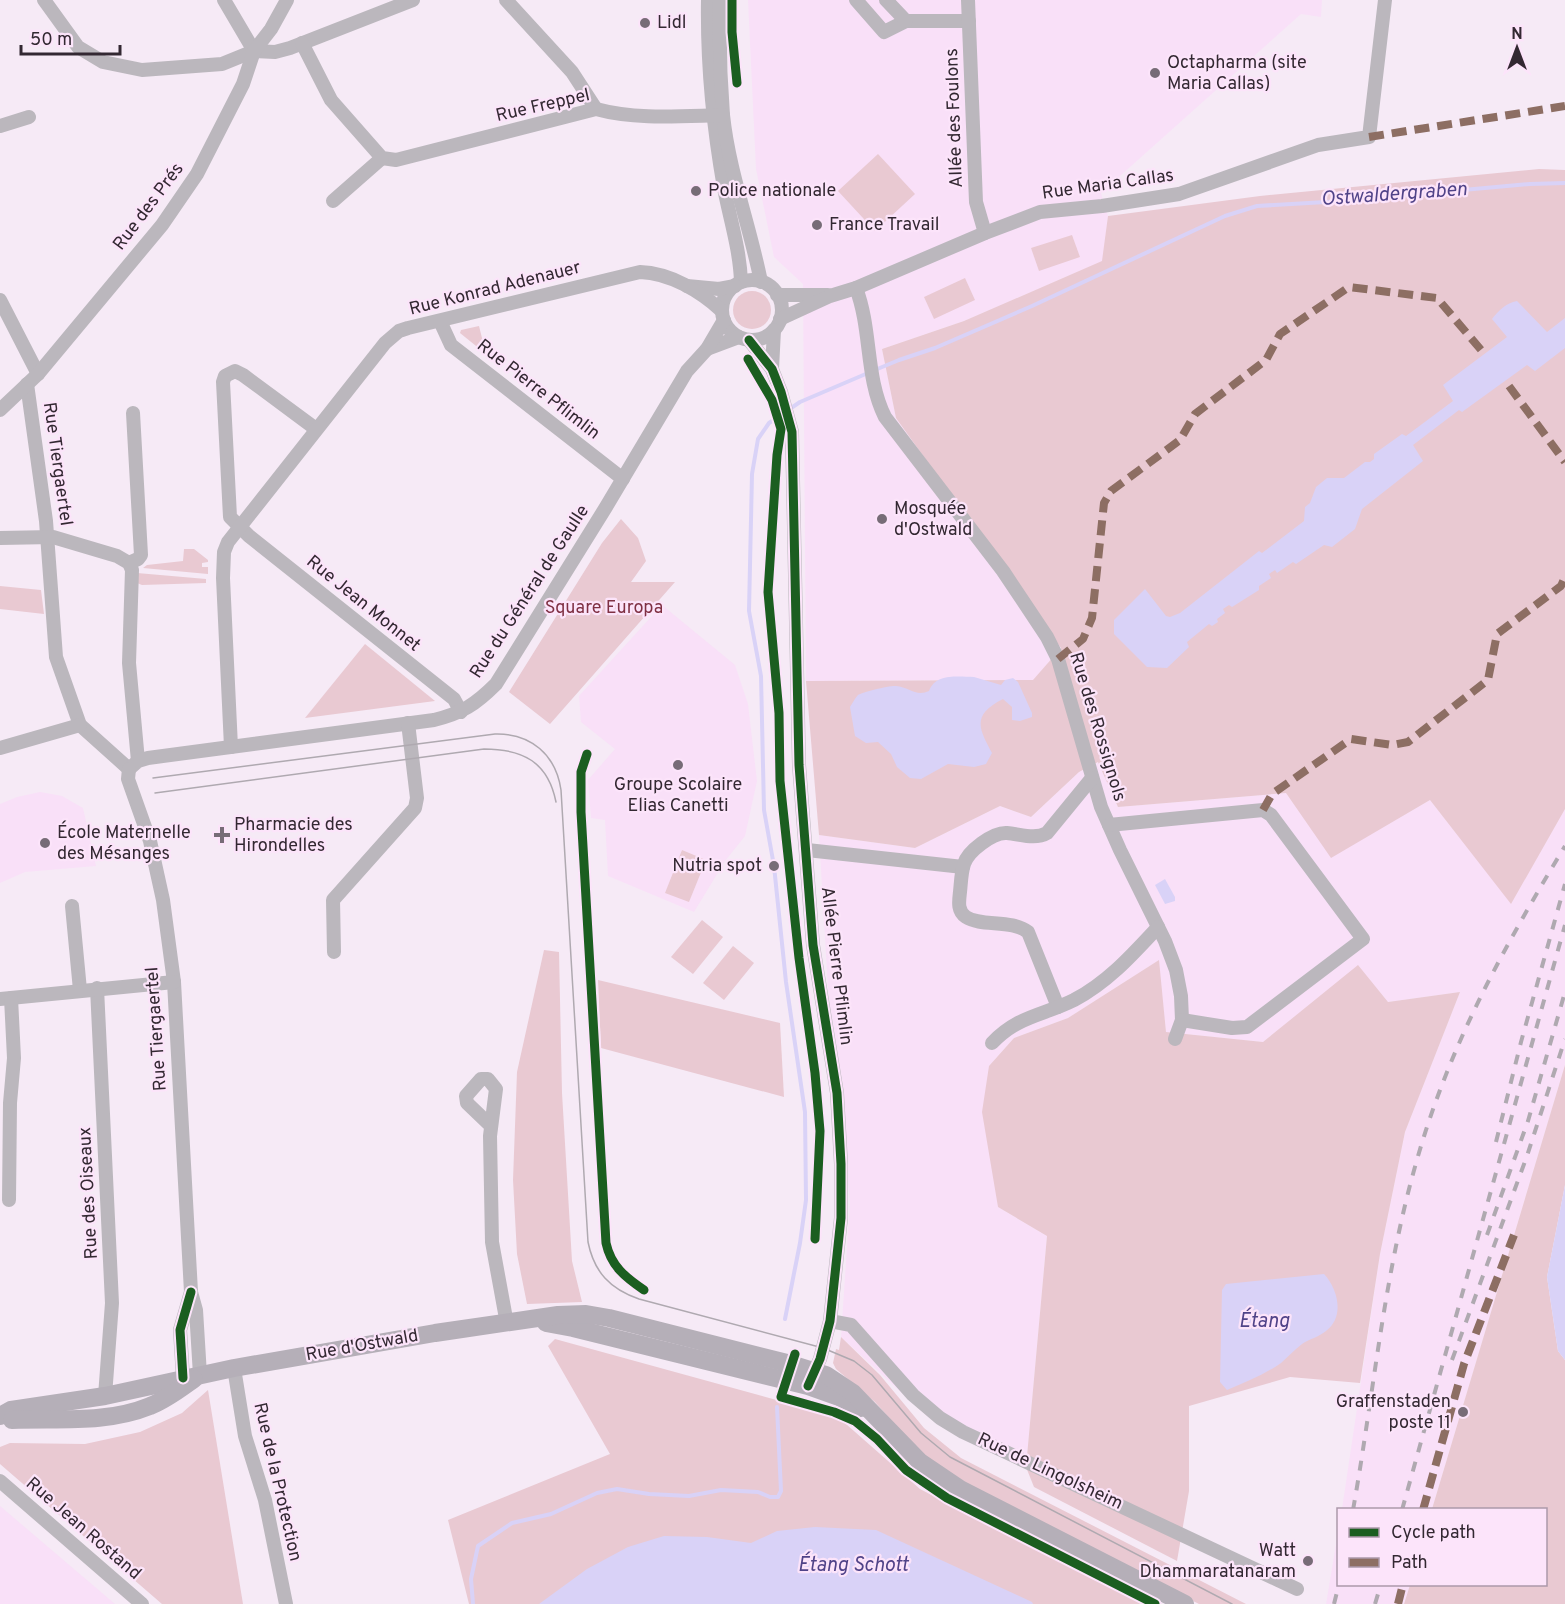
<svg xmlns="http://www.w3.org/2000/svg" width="1565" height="1604" viewBox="0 0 1565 1604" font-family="Overpass,sans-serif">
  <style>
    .built { fill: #f9e0f8 }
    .green { fill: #e9c9d2 }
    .water { fill: #d9d2f7 }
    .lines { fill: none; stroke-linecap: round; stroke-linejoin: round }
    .stream { stroke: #d9d2f7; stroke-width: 4 }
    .minor { stroke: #bbb7bd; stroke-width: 14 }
    .major { stroke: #b5afb8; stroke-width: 18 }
    .tram { stroke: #afa9b0; stroke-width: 1.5 }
    .rail { stroke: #afa9b0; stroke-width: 4; stroke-dasharray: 10 10; stroke-linecap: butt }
    .quiet { stroke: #8d6e63; stroke-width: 8; stroke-dasharray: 15 8; stroke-linecap: butt }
    .cycleway-casing { stroke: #fce4fa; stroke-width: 13 }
    .cycleway { stroke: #1b5e20; stroke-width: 9 }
    .poi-dot { fill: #776c77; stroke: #fce4fa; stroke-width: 2 }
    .labels { text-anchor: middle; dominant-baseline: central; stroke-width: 4.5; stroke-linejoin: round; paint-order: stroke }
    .poi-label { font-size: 18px; fill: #332832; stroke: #fce4fa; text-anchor: start }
    .street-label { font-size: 18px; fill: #332832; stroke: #fce4fa }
    .park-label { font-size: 18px; fill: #7f3043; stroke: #fce4fa }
    .water-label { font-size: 20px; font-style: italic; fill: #504388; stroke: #fce4fa }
  </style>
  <rect width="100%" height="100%" fill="#f6eaf6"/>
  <!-- built -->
  <g class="built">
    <path d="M748 0H1322L1321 17 1301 14 1101 193 1108 216 1103 261 964 321 882 349 896 418 1061 647 1034 680 806 681 803 284 774 257 756 169Z"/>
    <path d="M662 605 735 665 748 704 757 781 745 836 725 861 694 912 608 876 605 820 591 818 588 780 615 749 581 722 579 696Z"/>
    <path d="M1099 762 1118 807 1286 793 1331 857 1430 800 1511 903 1565 809V1065L1432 1509H1342L1380 1254 1405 1132 1460 992 1388 1002 1358 966 1263 1042 1166 1032 1158 961 1068 1018 1014 1038 989 1066 998 1207 1047 1236 1026 1467 928 1417 841 1337 850 1202 828 989 819 835 915 848 1000 806 1031 817 1079 772Z"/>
    <path d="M40 792 62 796 83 808 96 866 25 872 0 883V804L17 797Z"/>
    <path d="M0 1506 115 1604H0Z"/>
    <path d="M1338 1532V1584L1410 1585 1404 1604H1326Z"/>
  </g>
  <!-- green -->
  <g class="green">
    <path d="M878 154 915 194 875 231 838 191Z"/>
    <path d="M1539 169 1565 170V809L1511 904 1430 800 1331 858 1286 793 1118 807 1098 762 1079 772 1031 817 1000 806 915 848 819 835 806 681 1033 680 1061 648 896 418 882 349 964 321 1102 261 1108 216 1260 196Z"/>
    <path d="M1072 235 1080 257 1039 271 1031 248Z"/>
    <path d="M965 278 975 300 934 319 924 297Z"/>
    <circle cx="752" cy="310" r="19"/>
    <path d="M479 326 486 354 460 333 461 330Z"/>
    <path d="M621 519 638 538 646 561 631 582H675L550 724 509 692 602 543Z"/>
    <path d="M184 549H194L208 560V562L202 563V567H208V574L143 568 147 565 183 561Z"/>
    <path d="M137 573 206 579V583L142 585 137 583Z"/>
    <path d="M0 586 41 590 44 614 0 609Z"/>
    <path d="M365 644 435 701 305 718Z"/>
    <path d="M682 850 706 860 689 902 665 893Z"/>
    <path d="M702 920 723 937 693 974 671 957Z"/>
    <path d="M733 946 754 963 724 1000 703 983Z"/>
    <path d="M544 950 559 952 562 1093 572 1261 582 1302 527 1304 517 1254 513 1180 517 1072Z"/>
    <path d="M1159 960 1166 1032 1263 1042 1358 965 1388 1002 1460 992 1405 1132 1380 1254 1360 1383 1290 1377 1189 1406V1491L1177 1561 1034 1487 1026 1467 1047 1236 998 1207 982 1112 989 1066 1014 1038 1068 1018Z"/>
    <path d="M598 980 780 1023 784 1097 601 1048Z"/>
    <path d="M1565 1065V1185L1547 1277 1558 1351 1565 1360V1604H1404L1410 1585 1546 1584V1510L1432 1509Z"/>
    <path d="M841 1337 880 1375 924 1428 961 1458 1246 1604H1199L967 1484 922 1455 875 1402 836 1369 833 1363 836 1349 839 1350Z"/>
    <path d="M555 1339 838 1417 920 1489 1142 1604H469L448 1520 610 1454 548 1346Z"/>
    <path d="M208 1390 243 1604H162L0 1464V1447L10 1443 85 1444 140 1432 182 1413Z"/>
  </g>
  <!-- water -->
  <g class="water">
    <path d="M1517 301 1547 332 1565 318V348L1535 371 1527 365 1462 412 1459 410 1413 445 1423 461 1362 509 1355 529 1332 547 1324 545 1296 564 1293 562 1277 573 1275 570 1269 574 1271 578 1259 586V590L1232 607 1229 605 1223 609 1225 613 1217 619 1218 622 1212 626 1209 624 1187 642 1189 647 1167 668 1147 667 1114 634V620L1145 589 1166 616 1170 617 1180 613 1259 551 1262 553 1304 521 1305 507 1310 503 1316 487 1327 478H1344L1365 462H1370L1374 459V454L1402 434 1406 436 1453 401 1443 385 1507 337 1492 319C1499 310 1506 303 1517 301Z"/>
    <path d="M974 677 1001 685 1005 680 1013 678 1018 682 1032 713V717L1020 721 1012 720V707L1003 699C971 715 979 729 992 753L986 764 974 767 948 764 921 779 910 778 897 767 891 754 878 742 866 743 855 736 850 707C852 704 855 698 858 695 862 692 891 685 896 686 909 687 916 697 929 691 936 673 958 677 974 677Z"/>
    <path d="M1165 879 1175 897V901L1165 904 1155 885Z"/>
    <path d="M1565 1185V1360L1558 1351 1547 1277Z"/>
    <path d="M1324 1274C1338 1289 1345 1317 1326 1331 1319 1337 1309 1339 1302 1344 1294 1350 1288 1357 1281 1363 1264 1375 1246 1382 1227 1390L1220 1382 1222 1290 1226 1284Z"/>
    <path d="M815 1527 876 1530 1032 1602 1033 1604H539L587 1569 628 1547 664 1536 707 1537 751 1543 777 1531Z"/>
  </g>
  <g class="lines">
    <!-- stream -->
    <g class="stream">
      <path d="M875 370 899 360 935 348 1032 306 1225 216 1257 206 1343 201 1530 184 1565 183"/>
      <path d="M785 1319 800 1243 806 1200 805 1112 786 982 774 866 764 810 761 676 749 611 752 474 758 439 769 423 800 402 868 373"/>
      <path d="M473 1604 471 1579 478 1546 512 1523 551 1514 597 1493 617 1489 649 1494 689 1496 721 1490 758 1492 770 1497H778L781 1491 777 1407"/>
    </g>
    <!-- minor -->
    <g class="minor">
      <path d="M44 0 78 47 103 62 142 70 222 64 254 51 275 52 290 48 413 0"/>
      <path d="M224 0 254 51"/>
      <path d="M506 0 572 72 596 109"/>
      <path d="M708 0C707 63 713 126 724 188 730 219 740 250 741 282"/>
      <path d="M720 0C719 38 720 77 723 115 729 172 750 226 761 282"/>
      <path d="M856 0 884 32 906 21H969"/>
      <path d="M886 0 906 21"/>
      <path d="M968 0 976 202 985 233"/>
      <path d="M302 43 331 100 382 158 396 160 596 109C636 120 681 116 723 115"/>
      <path d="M0 126 29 117"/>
      <path d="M333 201 382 158"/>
      <circle cx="752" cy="310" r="30"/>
      <path d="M687 286 719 289 735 286"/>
      <path d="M856 288C872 330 865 377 885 417L1003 571 1047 637 1058 659 1101 807 1120 850 1165 941 1176 970 1181 996 1182 1020 1175 1039"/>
      <path d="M777 295H828"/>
      <path d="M0 300 38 374"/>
      <path d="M780 319 830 296 856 288 985 233 1040 212 1102 206 1179 194 1318 145 1369 137 1385 0"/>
      <path d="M440 321 451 345 623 479"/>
      <path d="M749 340 772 369 781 392 792 432 799 765 813 945 837 1093 841 1164V1218L830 1321 820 1359 811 1379"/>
      <path d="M707 349 739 337"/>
      <path d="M772 369 774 330"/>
      <path d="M27 384 46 521 56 657 80 725 129 769"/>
      <path d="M0 410 38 374 162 225 197 174 243 84 254 51 271 29 287 0"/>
      <path d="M316 429 243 375 235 371 225 376 223 382 230 517 249 536 454 699 461 712"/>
      <path d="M0 538 53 537 117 556 129 563 132 570 129 663 138 761"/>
      <path d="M129 563 138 559 141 555 133 413"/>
      <path d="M231 747 223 578 224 552 228 542 385 343 399 331 408 328 640 272C670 273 700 291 722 311"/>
      <path d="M0 748 80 725"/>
      <path d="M129 769 138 761 148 758 434 720C462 713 475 705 496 684L606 507 687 371 707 349 724 320"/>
      <path d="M129 769 128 779 150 841 163 900 174 982 191 1292 196 1310 200 1375"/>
      <path d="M1109 825 1263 810 1271 815 1363 939 1247 1027 1232 1028 1182 1020"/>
      <path d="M807 850 963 867"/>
      <path d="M72 906 80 990"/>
      <path d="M334 952 333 900 415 808 417 798 408 723"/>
      <path d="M97 988 112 1303 105 1396"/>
      <path d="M0 999 174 982"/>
      <path d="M1058 1007 1028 932C1012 919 981 927 966 917 957 911 959 901 960 892 961 883 961 873 964 864 968 851 993 832 1007 833 1020 834 1035 840 1047 833L1092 778"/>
      <path d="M992 1043C1019 1015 1042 1016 1074 1000 1108 982 1132 955 1158 927"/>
      <path d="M491 1126 467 1103 466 1096 481 1079H488L496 1089 490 1136 492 1242 507 1324"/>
      <path d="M9 1200 10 1103 14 1058 11 998"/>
      <path d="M830 1321 851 1325 913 1395 940 1418 963 1432 1297 1589"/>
      <path d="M234 1368 245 1436 265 1500 286 1604"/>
      <path d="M183 1378 180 1330 191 1292"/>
      <path d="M0 1481 142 1604"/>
    </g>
    <!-- major -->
    <g class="major">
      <path d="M546 1323 573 1328 808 1386 839 1397 861 1408"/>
      <path d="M0 1416 11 1410 105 1396 234 1368 435 1333 558 1315 586 1314 609 1318 791 1364 826 1375 853 1393 920 1462 960 1489 1185 1604"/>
      <path d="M12 1420C58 1418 106 1424 150 1406 166 1400 180 1389 194 1379"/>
    </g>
    <!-- tram -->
    <g class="tram">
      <path d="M153 778 495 734C531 733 556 755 561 790L588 1242C594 1272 610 1289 639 1299L823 1348 854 1361 872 1375 921 1433 950 1457 1232 1604"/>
      <path d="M155 793 484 749C523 749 548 762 556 802"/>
    </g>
    <!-- rail -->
    <g class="rail">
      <path d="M1496 1142 1521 1042 1565 884"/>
      <path d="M1487 1235 1528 1121 1565 992"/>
      <path d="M1452 1360 1527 1156 1565 1039"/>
      <path d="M1353 1510C1373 1398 1383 1284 1413 1174 1446 1051 1500 954 1565 846"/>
      <path d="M1402 1510 1565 925"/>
      <path d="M1334 1604 1339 1584"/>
      <path d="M1375 1604 1381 1584"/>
    </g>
    <!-- quiet -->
    <g class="quiet">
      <path d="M1369 137 1565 106"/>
      <path d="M1509 386 1565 462"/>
      <path d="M1058 659 1083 639 1092 618 1104 503 1111 491 1180 440 1195 414 1266 360 1280 334 1349 287 1437 298 1482 351"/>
      <path d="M1263 810 1272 794 1351 739 1392 745 1408 742 1488 680 1497 634 1561 586 1565 577"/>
      <path d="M1423 1510 1464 1364 1514 1235"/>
      <path d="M1398 1604 1403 1584"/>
    </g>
    <!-- cycleway casing -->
    <g class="cycleway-casing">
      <g id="cycleway">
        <path d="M732 0V32L737 83"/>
        <path d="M749 340 772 369 781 392 792 432 799 765 813 945 837 1093 841 1164V1218L830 1321 820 1359 808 1386"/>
        <path d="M748 359 772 400 781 429 777 455 768 592 779 713 780 781 799 958 815 1073 820 1131 815 1239"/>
        <path d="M587 754 581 772V812L606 1243C611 1266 625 1277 644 1290"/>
        <path d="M795 1354 781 1397 834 1412 855 1421 877 1439 906 1470 947 1498 1155 1604"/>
        <path d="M183 1378 180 1330 191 1292"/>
      </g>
    </g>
    <!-- cycleway -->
    <use href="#cycleway" class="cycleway"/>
  </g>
  <!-- markers -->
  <g class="poi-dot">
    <circle cx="645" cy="23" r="6"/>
    <circle cx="1155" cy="73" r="6"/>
    <circle cx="696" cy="191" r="6"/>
    <circle cx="817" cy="225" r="6"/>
    <circle cx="882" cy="519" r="6"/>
    <circle cx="678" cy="765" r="6"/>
    <path d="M219 826h6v6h6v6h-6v6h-6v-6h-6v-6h6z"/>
    <circle cx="45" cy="843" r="6"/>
    <circle cx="774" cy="866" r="6"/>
    <circle cx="1463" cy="1412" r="6"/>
    <circle cx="1308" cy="1561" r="6"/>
  </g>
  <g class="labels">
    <!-- poi labels -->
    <g class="poi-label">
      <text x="657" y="23">Lidl</text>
      <text x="1167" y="63">Octapharma (site<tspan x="1167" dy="21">Maria Callas)</tspan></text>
      <text x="708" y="191">Police nationale</text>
      <text x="829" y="225">France Travail</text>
      <text x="894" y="509">Mosquée<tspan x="894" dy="21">d'Ostwald</tspan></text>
      <text x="678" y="785" text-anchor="middle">Groupe Scolaire<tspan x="678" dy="21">Elias Canetti</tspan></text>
      <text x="234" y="825">Pharmacie des<tspan x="234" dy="21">Hirondelles</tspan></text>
      <text x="57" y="833">École Maternelle<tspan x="57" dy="21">des Mésanges</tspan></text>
      <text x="762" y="866" text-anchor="end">Nutria spot</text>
      <text x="1451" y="1402" text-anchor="end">Graffenstaden<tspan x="1451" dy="21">poste 11</tspan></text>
      <text x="1296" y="1551" text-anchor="end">Watt<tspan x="1296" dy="21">Dhammaratanaram</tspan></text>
    </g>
    <!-- street labels -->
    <g class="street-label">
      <text transform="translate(543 106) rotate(-13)">Rue Freppel</text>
      <text transform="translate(955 118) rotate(-92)">Allée des Foulons</text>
      <text transform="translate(1108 185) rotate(-8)">Rue Maria Callas</text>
      <text transform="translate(149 207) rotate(-53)">Rue des Prés</text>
      <text transform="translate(495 289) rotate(-14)">Rue Konrad Adenauer</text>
      <text transform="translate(538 390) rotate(38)">Rue Pierre Pflimlin</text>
      <text transform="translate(57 464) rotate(82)">Rue Tiergaertel</text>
      <text transform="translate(530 592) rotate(-57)">Rue du Général de Gaulle</text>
      <text transform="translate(363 604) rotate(39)">Rue Jean Monnet</text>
      <text transform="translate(1097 727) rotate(73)">Rue des Rossignols</text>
      <text transform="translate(836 966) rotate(83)">Allée Pierre Pflimlin</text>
      <text transform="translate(157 1029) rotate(-94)">Rue Tiergaertel</text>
      <text transform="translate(89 1193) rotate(-93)">Rue des Oiseaux</text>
      <text transform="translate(362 1346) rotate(-10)">Rue d'Ostwald</text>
      <text transform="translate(1050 1472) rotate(25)">Rue de Lingolsheim</text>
      <text transform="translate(277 1482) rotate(77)">Rue de la Protection</text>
      <text transform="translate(83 1529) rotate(41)">Rue Jean Rostand</text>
    </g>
    <!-- park labels -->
    <g class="park-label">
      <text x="604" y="608">Square Europa</text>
    </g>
    <!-- water labels -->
    <g class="water-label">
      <text transform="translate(1394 195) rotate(-4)">Ostwaldergraben</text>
      <text x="1264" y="1322">Étang</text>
      <text x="853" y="1566">Étang Schott</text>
    </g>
  </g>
  <!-- legend -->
  <rect x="1337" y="1508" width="210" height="78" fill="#fce4fa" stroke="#ac99aa" stroke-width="1.5"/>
  <rect x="1349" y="1528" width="30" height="9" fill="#1b5e20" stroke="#ac99aa" stroke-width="1.5"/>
  <text x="1391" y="1538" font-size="18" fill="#332832">Cycle path</text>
  <rect x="1349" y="1558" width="30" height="9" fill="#8d6e63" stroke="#ac99aa" stroke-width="1.5"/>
  <text x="1391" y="1568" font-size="18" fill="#332832">Path</text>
  <!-- north arrow -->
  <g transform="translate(1517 48)" stroke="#fce4fa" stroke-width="4.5" paint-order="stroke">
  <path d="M0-4.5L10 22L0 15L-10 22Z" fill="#332832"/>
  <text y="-9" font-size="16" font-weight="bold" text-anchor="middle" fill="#332832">N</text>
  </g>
  <!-- scale -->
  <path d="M21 45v9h99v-9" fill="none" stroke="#332832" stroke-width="3"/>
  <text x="30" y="45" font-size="18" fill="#332832" stroke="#fce4fa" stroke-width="4.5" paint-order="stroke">50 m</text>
</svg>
